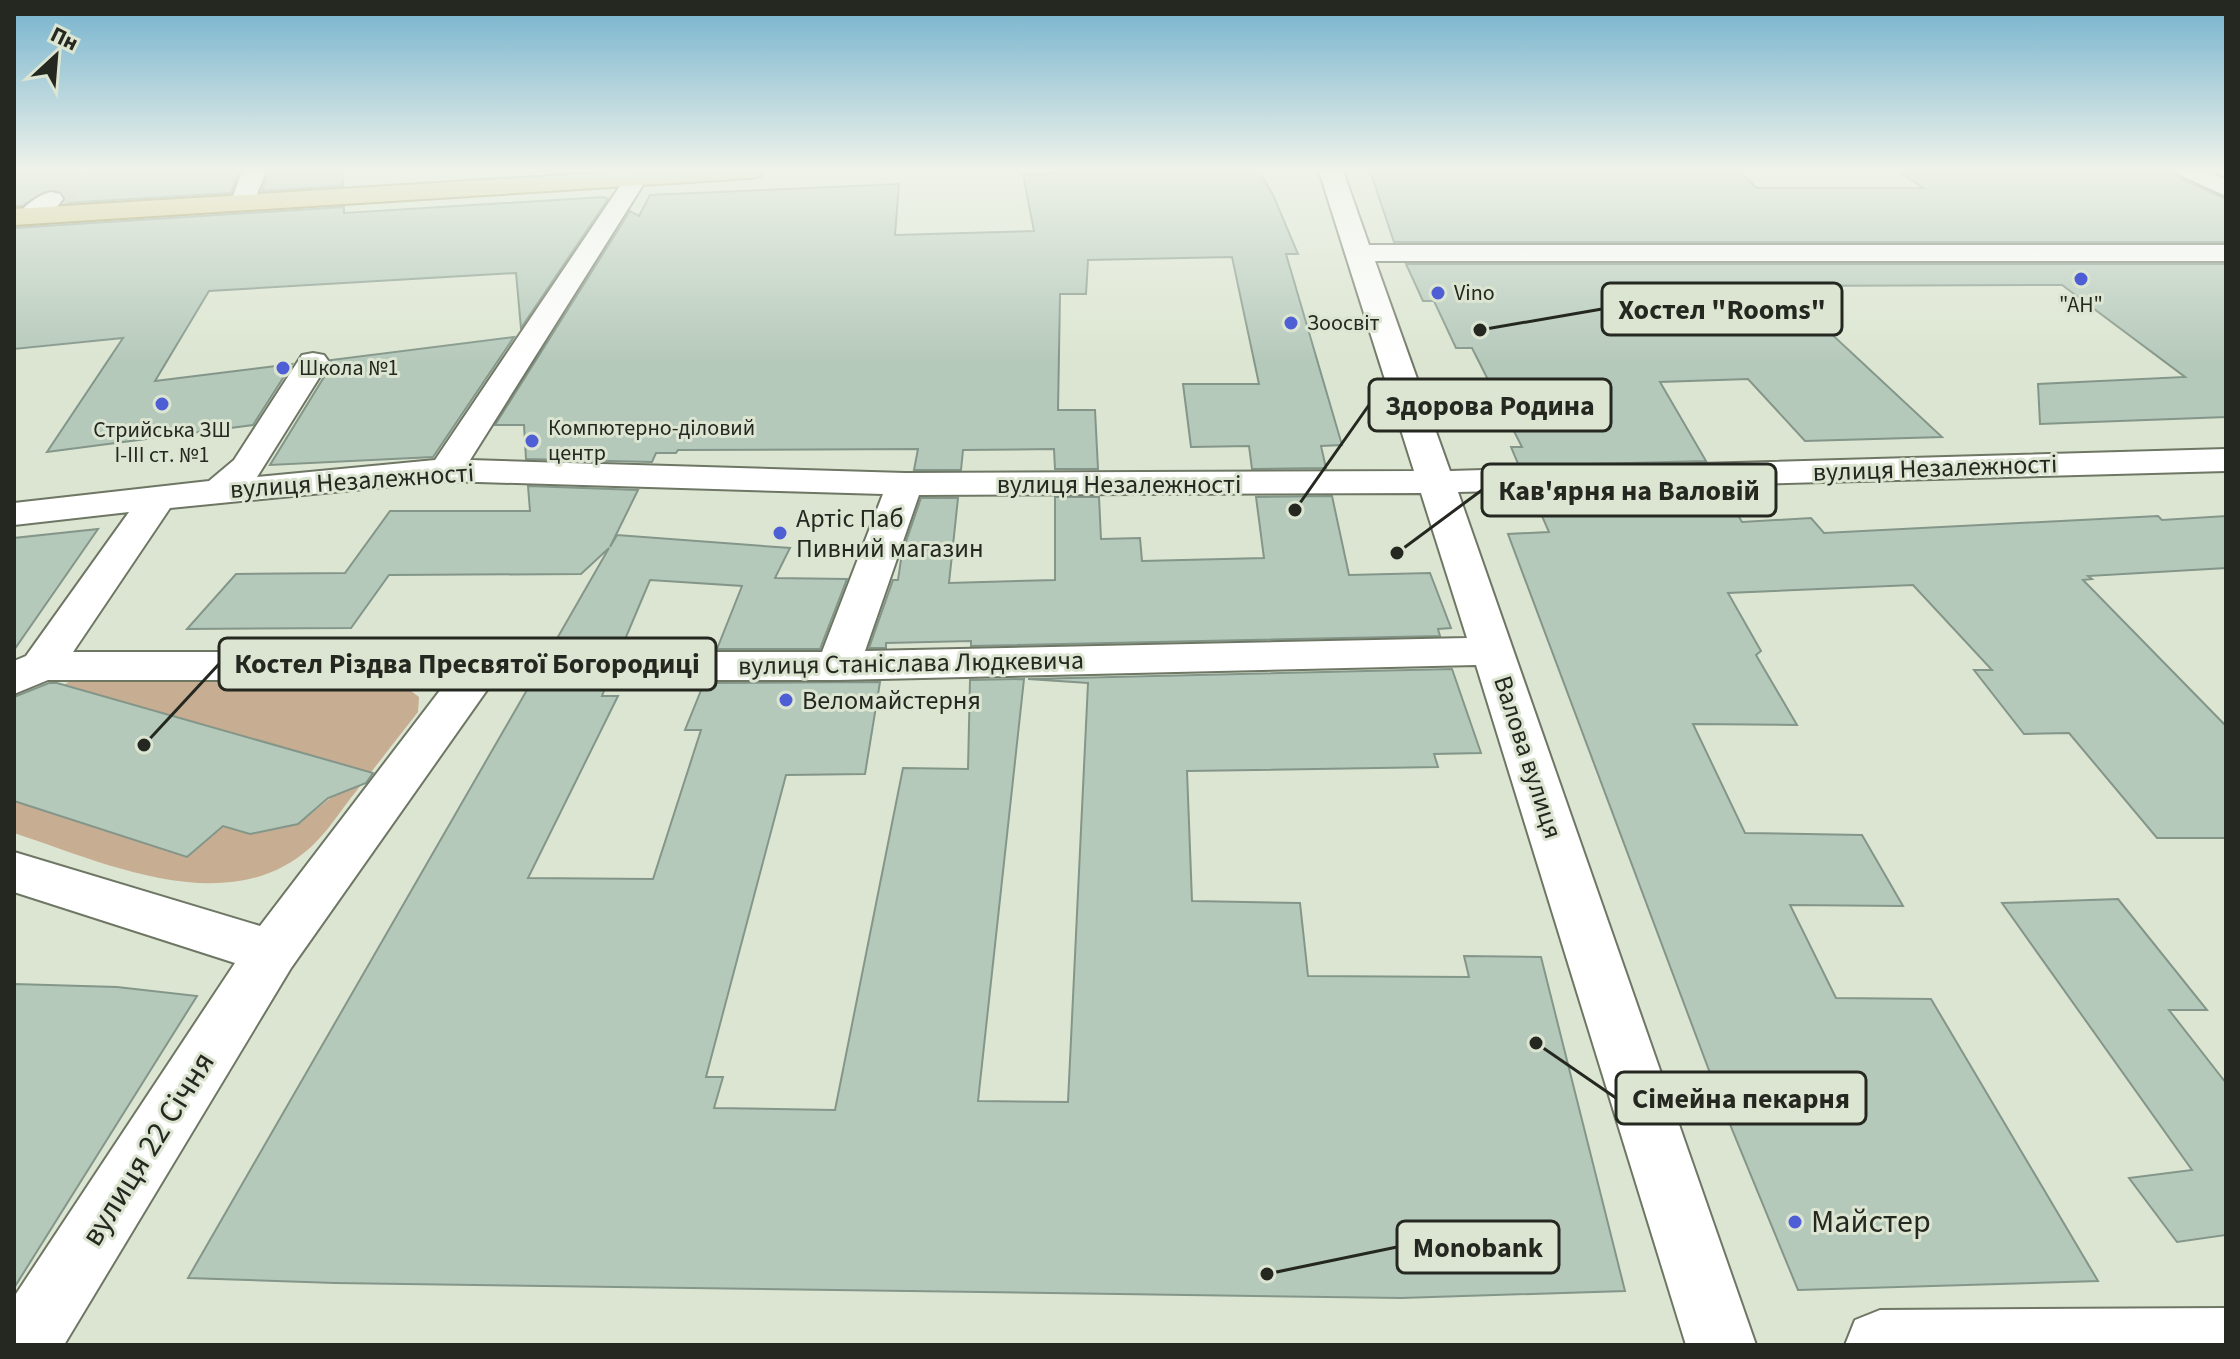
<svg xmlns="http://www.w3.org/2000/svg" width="2240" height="1359" viewBox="0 0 2240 1359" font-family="'Source Sans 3',sans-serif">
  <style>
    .green { fill: #c7ad92 }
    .building { fill: #b5c9bb; stroke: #839689; stroke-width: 2 }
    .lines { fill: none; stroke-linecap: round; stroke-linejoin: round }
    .minor-tunnel { stroke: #b7bfae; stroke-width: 27; stroke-dasharray: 27 14; stroke-linecap: butt }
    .minor-casing { stroke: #6e7664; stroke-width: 4 }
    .major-casing { stroke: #887b34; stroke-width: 4 }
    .minor { fill: #fff; fill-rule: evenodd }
    .major { fill: #d8ca8b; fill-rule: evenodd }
    .poi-dot { fill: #4e5ed4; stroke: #dce5d1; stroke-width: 3 }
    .labels { text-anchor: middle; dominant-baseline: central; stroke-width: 6; stroke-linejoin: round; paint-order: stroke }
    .far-poi-label { font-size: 22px; fill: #242820; stroke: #dce5d1; text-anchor: start }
    .street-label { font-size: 26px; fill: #242820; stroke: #dce5d1 }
    .poi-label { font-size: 26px; fill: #242820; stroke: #dce5d1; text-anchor: start }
    .near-street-label { font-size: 32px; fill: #242820; stroke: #dce5d1 }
    .near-poi-label { font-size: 32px; fill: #242820; stroke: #dce5d1; text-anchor: start }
    .leader { fill: none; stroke: #242820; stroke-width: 3 }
    .callout-dot { fill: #242820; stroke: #dce5d1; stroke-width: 3 }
    .callout { fill: #dce5d1; stroke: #242820; stroke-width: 3 }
    .callout-label { font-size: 28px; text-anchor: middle; font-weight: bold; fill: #242820 }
  </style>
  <rect width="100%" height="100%" fill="#dce5d1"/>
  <!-- green -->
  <path class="green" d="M73 679 371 684 407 688 419 697 418 712C395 741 373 770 350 799 338 815 326 833 311 847 228 922 103 862 14 833V801L187 857 223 826 250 834 298 824 364 771 64 685Z"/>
  <!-- building -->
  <g class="building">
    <path d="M14 171H239L231 193 64 203 66 199 63 192 50 189 22 206H14Z"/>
    <path d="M269 171H342L343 186 262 191Z"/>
    <path d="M1086 171H1259L1273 195 1298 254H1286L1342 445 1321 446 1326 468 1252 469 1249 446 1191 447 1183 384H1259L1232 257 1088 260 1086 294H1060L1058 410H1095L1098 469H1055L1054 449 963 450 961 470H914L918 449 678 450 676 453H656L652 462 526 459 524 425H495L630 211 639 216 650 195 899 184 895 235 1034 231 1023 175Z"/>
    <path d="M1370 171H1739L1757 188H1923L1898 171H2175L2181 179 2226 199V242H1394Z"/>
    <path d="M604 197 608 199 521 328 516 273 209 291 155 381 292 364 253 425 47 452 123 338 14 349V228L344 207V213Z"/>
    <path d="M1406 264H2226V417L2040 424 2038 384 2185 377 2062 285 1780 286 1942 437 1805 441 1748 379 1660 382 1706 461 1519 466 1511 447H1522L1472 348H1456L1434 301H1423Z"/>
    <path d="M514 337 433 457 270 465 332 364 331 360Z"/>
    <path d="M528 486 638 490 610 547 617 535 790 548 775 578 847 579 820 649H717L742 586 650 580 621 649H551L609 548 581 574 389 575 351 628 187 629 236 574 345 573 390 511H530Z"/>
    <path d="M1722 488 1742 522 1811 518 1824 533 2158 516 2162 520 2226 516V568L2088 576 2092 579 2083 580 2226 726V838H2157L2069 733 2024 734 1974 670H1992L1913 585 1728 593 1761 651 1756 655 1797 725 1693 724 1745 833 1862 835 1903 906 1790 905 1836 998 1931 999 2098 1281 1798 1290 1722 1105 1508 534 1549 532 1532 493Z"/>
    <path d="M1332 496 1349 575 1430 573 1451 628 1438 629 1440 636 971 646V641L886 643V648H869L893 580H898L902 553 921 498H958L949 583 1055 580V497H1099L1101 539 1140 538 1142 561 1264 558 1256 497Z"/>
    <path d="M98 529 14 650V538Z"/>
    <path d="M1452 669 1481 753 1434 754 1438 767 1187 771 1192 901 1300 903 1308 976 1469 977 1464 956 1541 957 1625 1291 1401 1298 335 1283 188 1278 531 683H607L602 696H618L528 878 653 879 701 730H685L704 683 880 682 865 774 786 775 706 1077H723L714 1108 835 1110 903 768 968 769 970 680 1024 679 978 1101 1068 1102 1088 683 1028 679Z"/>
    <path d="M49 683H57L373 773 366 783 328 798 298 824 250 834 223 826 187 857 14 801V697Z"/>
    <path d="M2118 899 2207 1010H2169L2226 1083V1235L2177 1242 2129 1178 2192 1170 2002 903Z"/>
    <path d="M14 984 117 987 197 996 14 1288Z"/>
  </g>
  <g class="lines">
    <!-- minor-tunnel -->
    <path class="minor-tunnel" d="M51 199 83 171"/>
    <!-- minor casing -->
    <g class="minor-casing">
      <g id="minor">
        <path d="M242 171H266L252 207H234L231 202Z"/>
        <path d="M1319 171H1343L1369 245H2226V261H1375L1450 471 2226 449V471L1458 492 1756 1345H1686L1476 665 838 680H494L291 968 64 1345H14V1297L235 963 14 892V852L260 926 448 680H48L14 694V661L26 656 129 512 14 525V503L209 481 234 460 302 355 313 353 324 355 329 362 257 477 435 460 630 171 644 172 648 177 470 460 905 473 1414 471ZM446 481 883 494 822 652H73L170 508ZM1421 493 1467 638 865 651 919 495Z"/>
        <path d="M2178 171H2209L2226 180V196L2182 176Z"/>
        <path d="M51 192 60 194 63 199C53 213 39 226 21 221L17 216C25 205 38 195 51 192Z"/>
        <path d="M2226 1308V1345H1845L1855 1320 1880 1310Z"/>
      </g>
    </g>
    <!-- major casing -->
    <g class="major-casing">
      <path id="major" d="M633 171H764L760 176 752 178 14 225V209Z"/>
    </g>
    <!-- minor -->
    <use href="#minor" class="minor"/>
    <!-- major -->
    <use href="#major" class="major"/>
  </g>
  <!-- sky -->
  <linearGradient id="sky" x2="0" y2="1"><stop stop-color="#74b2cd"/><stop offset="0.47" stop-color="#eff3ea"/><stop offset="1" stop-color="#eff3ea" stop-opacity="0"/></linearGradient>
  <rect width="2240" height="361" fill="url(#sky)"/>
  <!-- markers -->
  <g class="poi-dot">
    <circle cx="2081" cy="279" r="8"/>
    <circle cx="1438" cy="293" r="8"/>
    <circle cx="1291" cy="323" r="8"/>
    <circle cx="283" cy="368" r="8"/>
    <circle cx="162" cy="404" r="8"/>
    <circle cx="532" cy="441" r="8"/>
    <circle cx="780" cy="533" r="8"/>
    <circle cx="786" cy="700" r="8"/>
    <circle cx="1795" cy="1222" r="8"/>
  </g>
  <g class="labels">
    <!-- far-poi labels -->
    <g class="far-poi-label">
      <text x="1454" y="293">Vino</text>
      <text x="2081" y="305" text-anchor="middle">"АН"</text>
      <text x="1307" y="323">Зоосвіт</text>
      <text x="299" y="368">Школа №1</text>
      <text x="548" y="428">Компютерно-діловий<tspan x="548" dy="25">центр</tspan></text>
      <text x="162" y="430" text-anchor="middle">Стрийська ЗШ<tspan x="162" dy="25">І-ІІІ ст. №1</tspan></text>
    </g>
    <!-- street labels -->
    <g class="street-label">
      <text transform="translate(1935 468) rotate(-2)">вулиця Незалежності</text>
      <text transform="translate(352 481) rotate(-4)">вулиця Незалежності</text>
      <text x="1119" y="484">вулиця Незалежності</text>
      <text transform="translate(911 663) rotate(-1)">вулиця Станіслава Людкевича</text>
      <text transform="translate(1528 757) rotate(72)">Валова вулиця</text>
    </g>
    <!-- poi labels -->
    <g class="poi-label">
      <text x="796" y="518">Артіс Паб<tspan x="796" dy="30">Пивний магазин</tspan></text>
      <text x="802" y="700">Веломайстерня</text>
    </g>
    <!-- near-street labels -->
    <g class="near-street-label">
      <text transform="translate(148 1149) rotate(-58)">вулиця 22 Січня</text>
    </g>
    <!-- near-poi labels -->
    <g class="near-poi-label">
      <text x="1811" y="1222">Майстер</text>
    </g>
  </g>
  <!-- callouts -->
  <path class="leader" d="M1480 330L1602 309M1295 510L1369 405M1397 553L1482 490M144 745L219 664M1536 1043L1616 1098M1267 1274L1397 1247"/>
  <g class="callout-dot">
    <circle cx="1480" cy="330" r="8"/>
    <circle cx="1295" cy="510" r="8"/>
    <circle cx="1397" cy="553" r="8"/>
    <circle cx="144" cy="745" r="8"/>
    <circle cx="1536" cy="1043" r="8"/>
    <circle cx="1267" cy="1274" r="8"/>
  </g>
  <g class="callout">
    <rect x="1602" y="283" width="240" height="52" rx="8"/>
    <rect x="1369" y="379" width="242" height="52" rx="8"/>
    <rect x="1482" y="464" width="294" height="52" rx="8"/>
    <rect x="219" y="638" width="497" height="52" rx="8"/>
    <rect x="1616" y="1072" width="250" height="52" rx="8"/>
    <rect x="1397" y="1221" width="162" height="52" rx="8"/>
  </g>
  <g class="callout-label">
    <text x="1722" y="319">Хостел "Rooms"</text>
    <text x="1490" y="415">Здорова Родина</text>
    <text x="1629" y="500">Кав'ярня на Валовій</text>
    <text x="467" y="673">Костел Різдва Пресвятої Богородиці</text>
    <text x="1741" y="1108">Сімейна пекарня</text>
    <text x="1478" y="1257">Monobank</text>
  </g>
  <!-- border -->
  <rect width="2240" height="1359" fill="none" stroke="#242820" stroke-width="32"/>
  <!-- north arrow -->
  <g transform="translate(56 56) rotate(26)" stroke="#dce5d1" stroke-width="6" paint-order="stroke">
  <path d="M0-6L14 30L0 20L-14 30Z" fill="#242820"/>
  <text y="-12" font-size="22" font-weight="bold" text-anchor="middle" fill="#242820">Пн</text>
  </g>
</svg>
